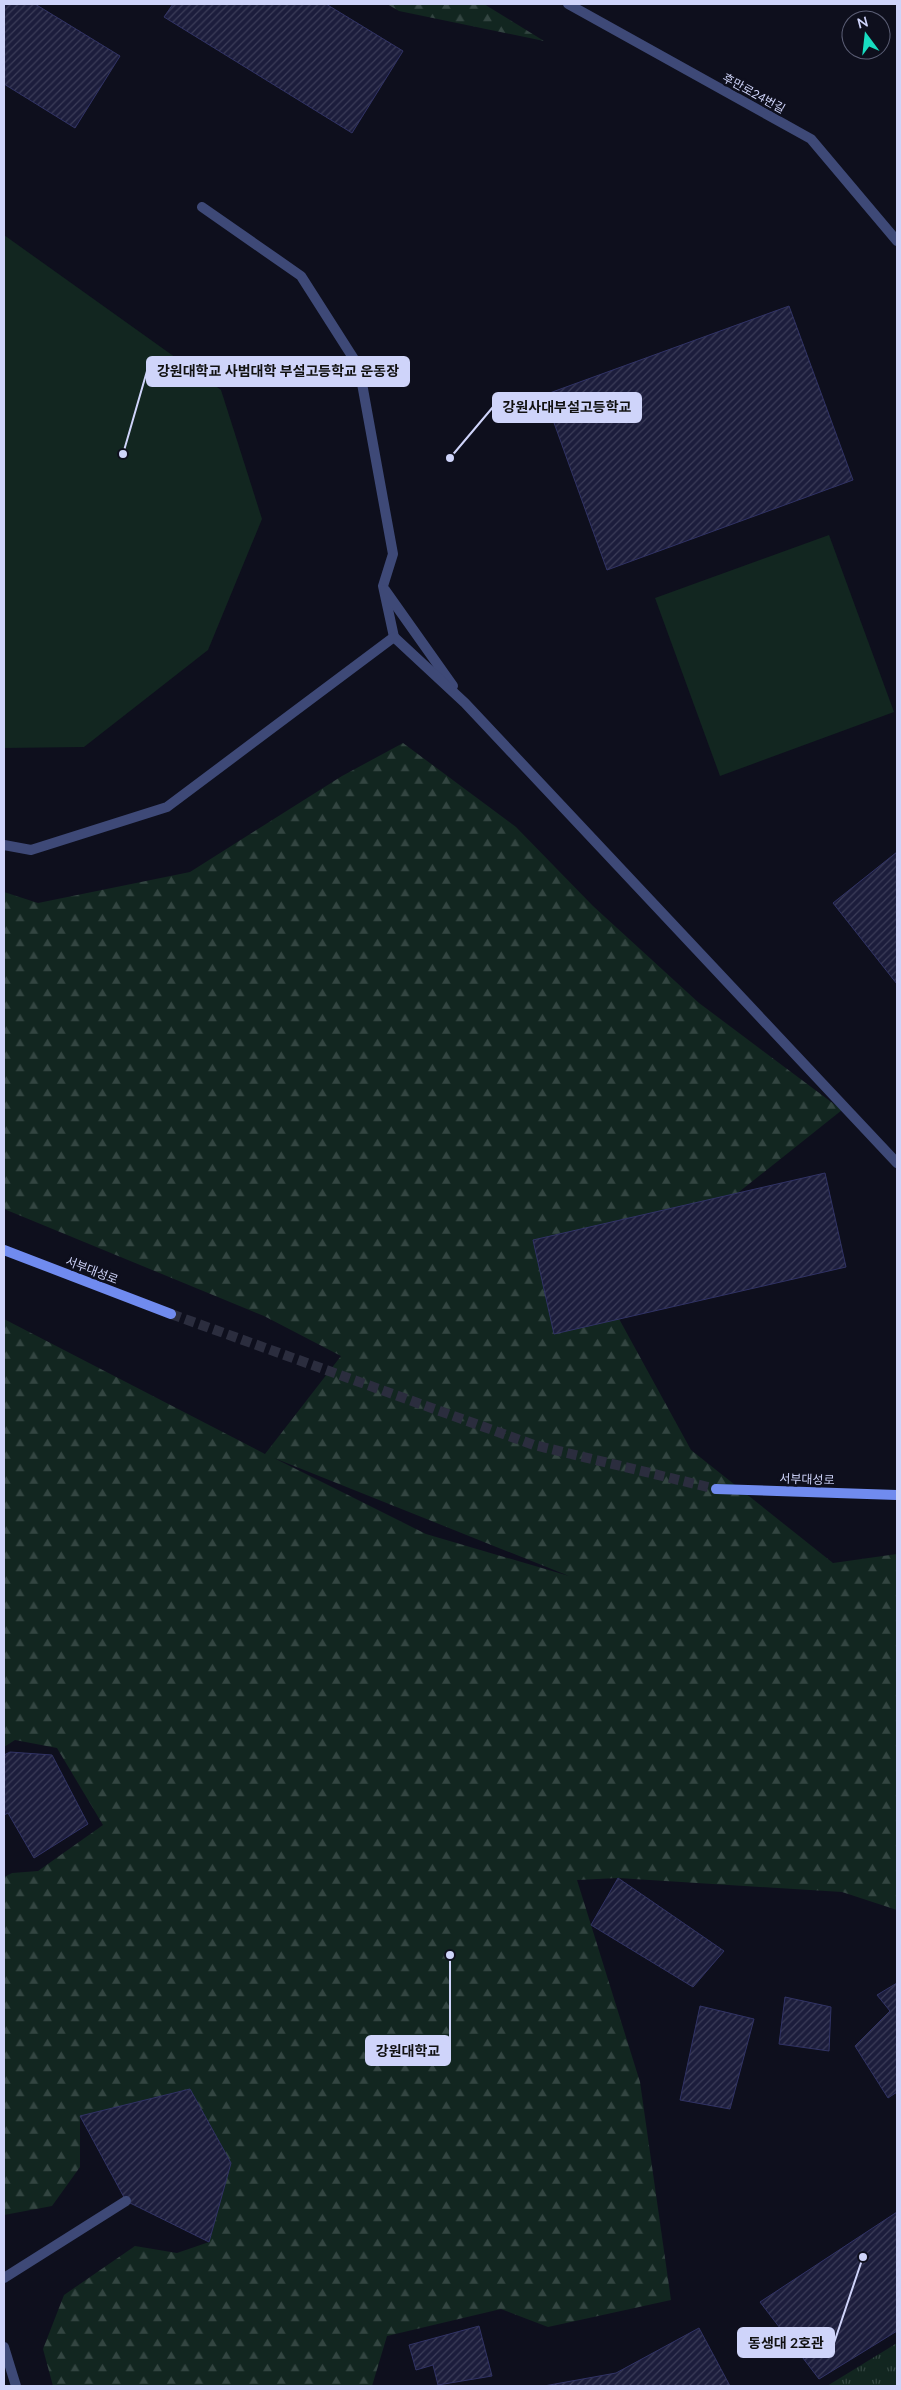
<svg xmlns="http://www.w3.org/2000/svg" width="901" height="2390" viewBox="0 0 901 2390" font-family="Lato,'Noto Sans KR',sans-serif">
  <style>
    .forest { fill: url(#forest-firs); fill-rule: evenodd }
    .park { fill: url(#park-tufts) }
    .pitch { fill: #122620 }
    .building { fill: url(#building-hatch); stroke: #313365 }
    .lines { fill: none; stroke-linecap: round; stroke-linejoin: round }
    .secondary-tunnel { stroke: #2b2d3e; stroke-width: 10; stroke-dasharray: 10 5; stroke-linecap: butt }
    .lane { stroke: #3e4977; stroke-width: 10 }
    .street { stroke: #3e4977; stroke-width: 10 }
    .secondary { stroke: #708bef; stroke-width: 10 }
    .labels { text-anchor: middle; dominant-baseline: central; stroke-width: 5; stroke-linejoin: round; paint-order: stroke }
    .street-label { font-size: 12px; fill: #cfd4fa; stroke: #0e0f1d }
    .leader { fill: none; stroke: #cfd4fa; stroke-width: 2 }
    .callout-dot { fill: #cfd4fa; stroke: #0e0f1d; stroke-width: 2 }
    .callout { fill: #cfd4fa; stroke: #cfd4fa; stroke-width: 2 }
    .callout-label { font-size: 14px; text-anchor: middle; font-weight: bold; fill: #111 }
  </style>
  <defs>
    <pattern id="forest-firs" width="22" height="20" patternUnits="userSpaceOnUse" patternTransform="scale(1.25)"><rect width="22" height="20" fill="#122620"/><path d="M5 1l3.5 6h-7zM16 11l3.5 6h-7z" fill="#334541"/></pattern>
    <pattern id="park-tufts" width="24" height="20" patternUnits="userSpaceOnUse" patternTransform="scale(1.25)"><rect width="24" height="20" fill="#122620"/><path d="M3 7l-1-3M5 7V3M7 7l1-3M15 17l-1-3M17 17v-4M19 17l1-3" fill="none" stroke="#334541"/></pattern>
    <pattern id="building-hatch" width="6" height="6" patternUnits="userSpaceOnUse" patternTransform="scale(1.25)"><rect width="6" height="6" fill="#1c1d3c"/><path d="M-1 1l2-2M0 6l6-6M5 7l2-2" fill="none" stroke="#3c3d59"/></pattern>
  </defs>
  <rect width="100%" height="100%" fill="#0e0f1d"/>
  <!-- forest -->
  <g class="forest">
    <path d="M387 4H484L544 41 399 11Z"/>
    <path d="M403 743 516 827 593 906 699 1003 842 1110 607 1297 691 1450 833 1563 897 1554V1910L842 1892 618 1878 577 1880 640 2082 671 2300 548 2327 501 2309 387 2336 372 2386H53L43 2349 64 2295 135 2246 177 2253 209 2242 231 2163 190 2089 80 2116V2167L52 2206 4 2215V1877L12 1873 38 1871 103 1825 57 1748 15 1740 4 1747V1319L265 1454 341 1356 264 1316 4 1209V892L38 903 190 872 342 776ZM274 1458 569 1576 426 1534Z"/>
  </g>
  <!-- park -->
  <path class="park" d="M897 2343V2386H827Z"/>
  <!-- pitch -->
  <g class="pitch">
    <path d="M4 235 221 390 262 519 208 650 84 747 4 748Z"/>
    <path d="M829 535 894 712 720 776 655 598Z"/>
  </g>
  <!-- building -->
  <g class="building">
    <path d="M4 4H35L120 56 75 128 4 84Z"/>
    <path d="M173 4H326L403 51 352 133 164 17Z"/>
    <path d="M789 306 853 480 607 570 544 395Z"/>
    <path d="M897 852V984L833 903Z"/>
    <path d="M825 1173 846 1267 554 1334 533 1240Z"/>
    <path d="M10 1752 52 1755 88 1824 34 1858 8 1813 4 1815V1755Z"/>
    <path d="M618 1878 724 1951 693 1987 591 1925Z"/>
    <path d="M897 1983V2092L888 2098 855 2046 890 2011 877 1995Z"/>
    <path d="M785 1997 831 2007 829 2051 779 2044Z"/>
    <path d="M700 2006 754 2019 730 2109 680 2100Z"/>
    <path d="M190 2089 231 2163 209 2242 126 2201 80 2116Z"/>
    <path d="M897 2212V2331L819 2379 760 2302Z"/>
    <path d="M479 2326 492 2376 438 2385 433 2365 416 2370 409 2345Z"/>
    <path d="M699 2328 730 2386H544L616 2373Z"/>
  </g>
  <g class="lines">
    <!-- secondary-tunnel -->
    <path class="secondary-tunnel" d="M171 1314 534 1445 716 1489"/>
    <!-- lane -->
    <g class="lane">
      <path d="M202 207 301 276 359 367 393 554 383 586 394 637"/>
      <path d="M385 590 453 686"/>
      <path d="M4 845 31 850 167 807 394 637 465 703 897 1163"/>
      <path d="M4 2278 126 2201"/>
      <path d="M4 2347 16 2386"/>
    </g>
    <!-- street -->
    <path class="street" d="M568 4 811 139 897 241"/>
    <!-- secondary -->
    <g class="secondary">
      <path d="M4 1250 171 1314"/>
      <path d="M716 1489 897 1495"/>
    </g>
  </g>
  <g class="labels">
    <!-- street labels -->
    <g class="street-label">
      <text transform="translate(754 93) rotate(29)">후만로24번길</text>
      <text transform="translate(92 1270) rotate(21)">서부대성로</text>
      <text transform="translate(807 1479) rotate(2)">서부대성로</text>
    </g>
  </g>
  <!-- callouts -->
  <path class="leader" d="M123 454L147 371M450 458L493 407M450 1955L450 2051M863 2257L834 2343"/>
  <g class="callout-dot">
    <circle cx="123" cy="454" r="5"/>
    <circle cx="450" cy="458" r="5"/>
    <circle cx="450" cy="1955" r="5"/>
    <circle cx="863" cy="2257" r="5"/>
  </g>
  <g class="callout">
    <rect x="147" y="357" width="262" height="29" rx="5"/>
    <rect x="493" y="393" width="148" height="29" rx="5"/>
    <rect x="366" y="2036" width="84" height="29" rx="5"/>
    <rect x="738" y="2328" width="96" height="29" rx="5"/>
  </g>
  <g class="callout-label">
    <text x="278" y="376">강원대학교 사범대학 부설고등학교 운동장</text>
    <text x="567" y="412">강원사대부설고등학교</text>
    <text x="408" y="2056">강원대학교</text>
    <text x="786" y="2348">동생대 2호관</text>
  </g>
  <!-- border -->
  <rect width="901" height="2390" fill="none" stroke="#cfd4fa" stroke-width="10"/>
  <!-- north arrow -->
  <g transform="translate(866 35) rotate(345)"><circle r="24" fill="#0e0f1d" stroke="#5b5e75"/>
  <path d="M0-4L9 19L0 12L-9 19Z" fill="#18ddc1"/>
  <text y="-8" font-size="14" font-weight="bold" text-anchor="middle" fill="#cfd4fa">N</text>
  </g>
</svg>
